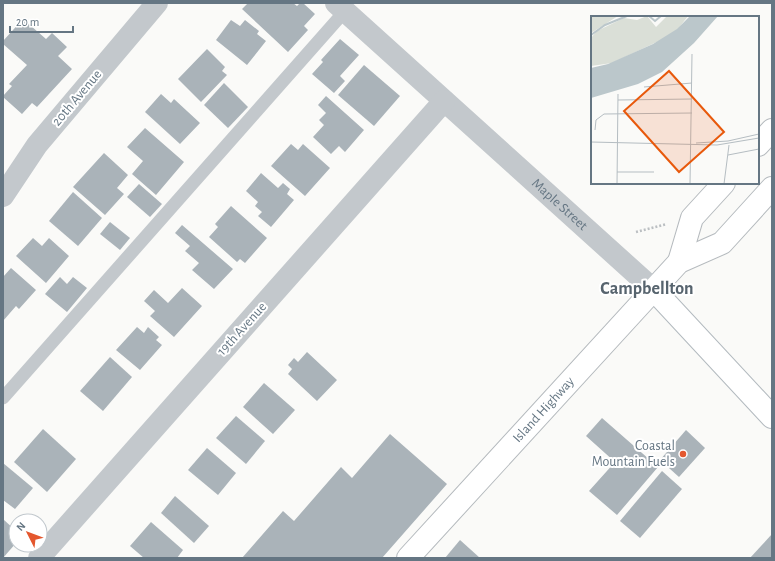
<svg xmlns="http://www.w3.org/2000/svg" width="775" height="561" viewBox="0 0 775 561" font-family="'Alegreya Sans',sans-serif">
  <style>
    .building { fill: #aab3b9 }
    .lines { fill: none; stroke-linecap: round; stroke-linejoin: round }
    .secondary-casing { stroke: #b3babf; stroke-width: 24 }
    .primary-casing { stroke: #b5babe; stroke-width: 24 }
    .path { stroke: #bbbfc2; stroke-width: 2.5; stroke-dasharray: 2 2; stroke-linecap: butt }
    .lane { stroke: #c3c8cc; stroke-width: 13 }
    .street { stroke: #c3c8cc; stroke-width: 22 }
    .secondary { stroke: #fff; stroke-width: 22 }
    .primary { stroke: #fff; stroke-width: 22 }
    .poi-dot { fill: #e4572e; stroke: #fff; stroke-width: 1.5 }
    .labels { text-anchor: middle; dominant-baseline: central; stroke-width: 4; stroke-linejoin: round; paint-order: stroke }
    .street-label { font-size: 14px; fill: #657683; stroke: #fff }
    .poi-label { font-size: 14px; fill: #657683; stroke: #fff; text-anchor: end }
    .district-label { font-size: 18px; font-weight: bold; fill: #57646e; stroke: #fff }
    .inset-river { fill: none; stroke: #bbc7cb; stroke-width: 2 }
    .inset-road { fill: none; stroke: #b5bdc2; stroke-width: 1 }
    .view { fill: #e8590c; fill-opacity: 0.15; stroke: #e8590c; stroke-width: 2 }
    .inset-edge { fill: none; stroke: #657683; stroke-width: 2 }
  </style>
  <rect width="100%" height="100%" fill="#fafaf8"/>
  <!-- building -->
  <g class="building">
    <path d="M248 3H293L297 6 300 3H303L315 14 304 26 308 30 288 52 242 9Z"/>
    <path d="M23 19 46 39 52 33 67 47 58 56 72 69 37 107 32 103 22 114 3 97V96L12 86 9 84 27 65 3 44V41Z"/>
    <path d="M231 20 240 26 245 20 259 31 257 34 266 41 247 65 216 40Z"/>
    <path d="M340 39 359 55 340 76 345 81 334 93 312 74 323 62 321 60Z"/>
    <path d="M207 49 225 67 222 71 227 75 201 102 178 79Z"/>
    <path d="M364 65 400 96 374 126 338 95Z"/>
    <path d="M224 83 248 107 228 128 204 105Z"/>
    <path d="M161 94 171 103 174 99 200 123 180 144 145 112Z"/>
    <path d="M326 96 364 130 345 152 339 146 331 154 313 137 324 125 319 120 326 113 318 105Z"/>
    <path d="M145 128 184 162 156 195 132 174 143 161 127 147Z"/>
    <path d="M291 144 298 150 303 144 330 168 305 196 271 166Z"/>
    <path d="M104 153 128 175 117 188 124 194 105 215 73 187Z"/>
    <path d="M261 173 278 188 283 183 290 189 287 194 294 200 271 227 258 216 262 212 255 206 258 202 246 191Z"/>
    <path d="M139 184 162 204 150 217 127 197Z"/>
    <path d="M73 192 102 218 78 246 49 221Z"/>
    <path d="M231 206 267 238 245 263 240 259 237 262 209 237 218 227 215 224Z"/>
    <path d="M110 222 130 238 120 250 100 234Z"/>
    <path d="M182 225 233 269 214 289 192 270 199 263 185 251 190 246 175 233Z"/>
    <path d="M33 238 42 246 49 238 69 256 46 283 16 256Z"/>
    <path d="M11 268 36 290 19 309 16 306 3 321V277Z"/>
    <path d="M60 277 67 284 73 277 87 288 67 312 45 294Z"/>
    <path d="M182 288 202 306 174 337 150 316 155 311 144 301 154 290 168 303Z"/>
    <path d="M137 327 144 333 148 327 159 337 156 340 162 345 140 370 116 350Z"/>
    <path d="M307 352 337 380 317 401 288 374 292 369 288 365 294 358 298 362Z"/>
    <path d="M110 357 132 377 103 411 80 391Z"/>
    <path d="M264 383 295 410 273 434 243 407Z"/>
    <path d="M236 416 265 441 246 464 216 438Z"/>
    <path d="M602 418 658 467 617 515 589 491 615 462 586 436Z"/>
    <path d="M43 429 76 459 47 492 14 462Z"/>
    <path d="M686 430 705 448 679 477 660 460Z"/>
    <path d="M390 434 447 484 382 558H242L283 511 294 521 341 467 352 478Z"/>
    <path d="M207 448 236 473 218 495 188 470Z"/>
    <path d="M3 463 33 488 15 509 3 500Z"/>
    <path d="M662 471 682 489 640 538 620 521Z"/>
    <path d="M175 496 209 526 194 543 161 513Z"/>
    <path d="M3 519 16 531V543L3 558Z"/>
    <path d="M151 522 183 550 177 558H144L130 546Z"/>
    <path d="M772 534V558H750Z"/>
    <path d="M460 540 480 558H445Z"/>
  </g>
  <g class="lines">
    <!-- secondary casing -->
    <g class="secondary-casing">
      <path id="secondary" d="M654 290 772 417"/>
    </g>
    <!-- primary casing -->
    <g class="primary-casing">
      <g id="primary">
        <path d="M758 145 772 130"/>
        <path d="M679 262 692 218 724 183"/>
        <path id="s2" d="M408 558 679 262 722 243 772 188"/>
      </g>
    </g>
    <!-- path -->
    <path class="path" d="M636 232 667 224"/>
    <!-- lane -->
    <path class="lane" d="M3 398 345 11"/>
    <!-- street -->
    <g class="street">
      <path id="s1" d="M336 3 654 290"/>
      <path d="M3 196 37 145 157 3"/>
      <path d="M39 558 444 101"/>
    </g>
    <!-- secondary -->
    <use href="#secondary" class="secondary"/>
    <!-- primary -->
    <use href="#primary" class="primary"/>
  </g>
  <!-- markers -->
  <circle class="poi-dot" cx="683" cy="454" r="4"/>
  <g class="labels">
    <!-- street labels -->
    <g class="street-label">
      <text transform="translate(77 98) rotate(-50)">20th Avenue</text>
      <text stroke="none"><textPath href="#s1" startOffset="301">Maple Street</textPath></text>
      <text transform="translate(242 329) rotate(-48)">19th Avenue</text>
      <text stroke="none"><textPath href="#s2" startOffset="201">Island Highway</textPath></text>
    </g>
    <!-- poi labels -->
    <g class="poi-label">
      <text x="675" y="446">Coastal<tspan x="675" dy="16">Mountain Fuels</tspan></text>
    </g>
    <!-- district labels -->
    <g class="district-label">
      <text x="647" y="289">Campbellton</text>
    </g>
  </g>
  <!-- overview -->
  <g transform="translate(591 16)">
    <rect width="168" height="168" fill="#fafaf8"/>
    <path d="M0 0H27L0 17ZM56 0 65 11 76 0H97L87 13 70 24 21 47 0 50V22L6 15 33 2 46 4Z" fill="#dadfd7"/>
    <path d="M99 0H127L103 27 71 56 47 68 0 82V52L17 48 62 28 86 13Z" fill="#bbc7cb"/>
    <path class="inset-river" d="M58 0 64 5 70 0M0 19 14 9 36 0"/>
    <path class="inset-road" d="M53 71 101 67M27 84 101 83M4 114 5 104 13 98 101 97M0 126 126 129 168 122M105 127 137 125 168 118M137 139 168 133M26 156H63M26 168 27 78M99 168 101 38M133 168 138 129"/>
    <path class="view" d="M78 55 133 116 88 156 33 95Z"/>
    <rect width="168" height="168" class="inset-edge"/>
  </g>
  <!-- border -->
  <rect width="775" height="561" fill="none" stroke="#657683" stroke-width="8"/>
  <!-- north arrow -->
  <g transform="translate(28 533) rotate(312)"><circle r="19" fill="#ffffff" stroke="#c1c8cd"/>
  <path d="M0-3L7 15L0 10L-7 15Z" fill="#e4572e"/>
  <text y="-6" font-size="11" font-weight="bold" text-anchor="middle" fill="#657683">N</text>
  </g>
  <!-- scale -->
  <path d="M10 26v6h63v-6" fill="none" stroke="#657683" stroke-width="2"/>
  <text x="16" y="26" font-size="12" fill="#657683" stroke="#ffffff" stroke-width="3" paint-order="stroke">20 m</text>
</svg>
